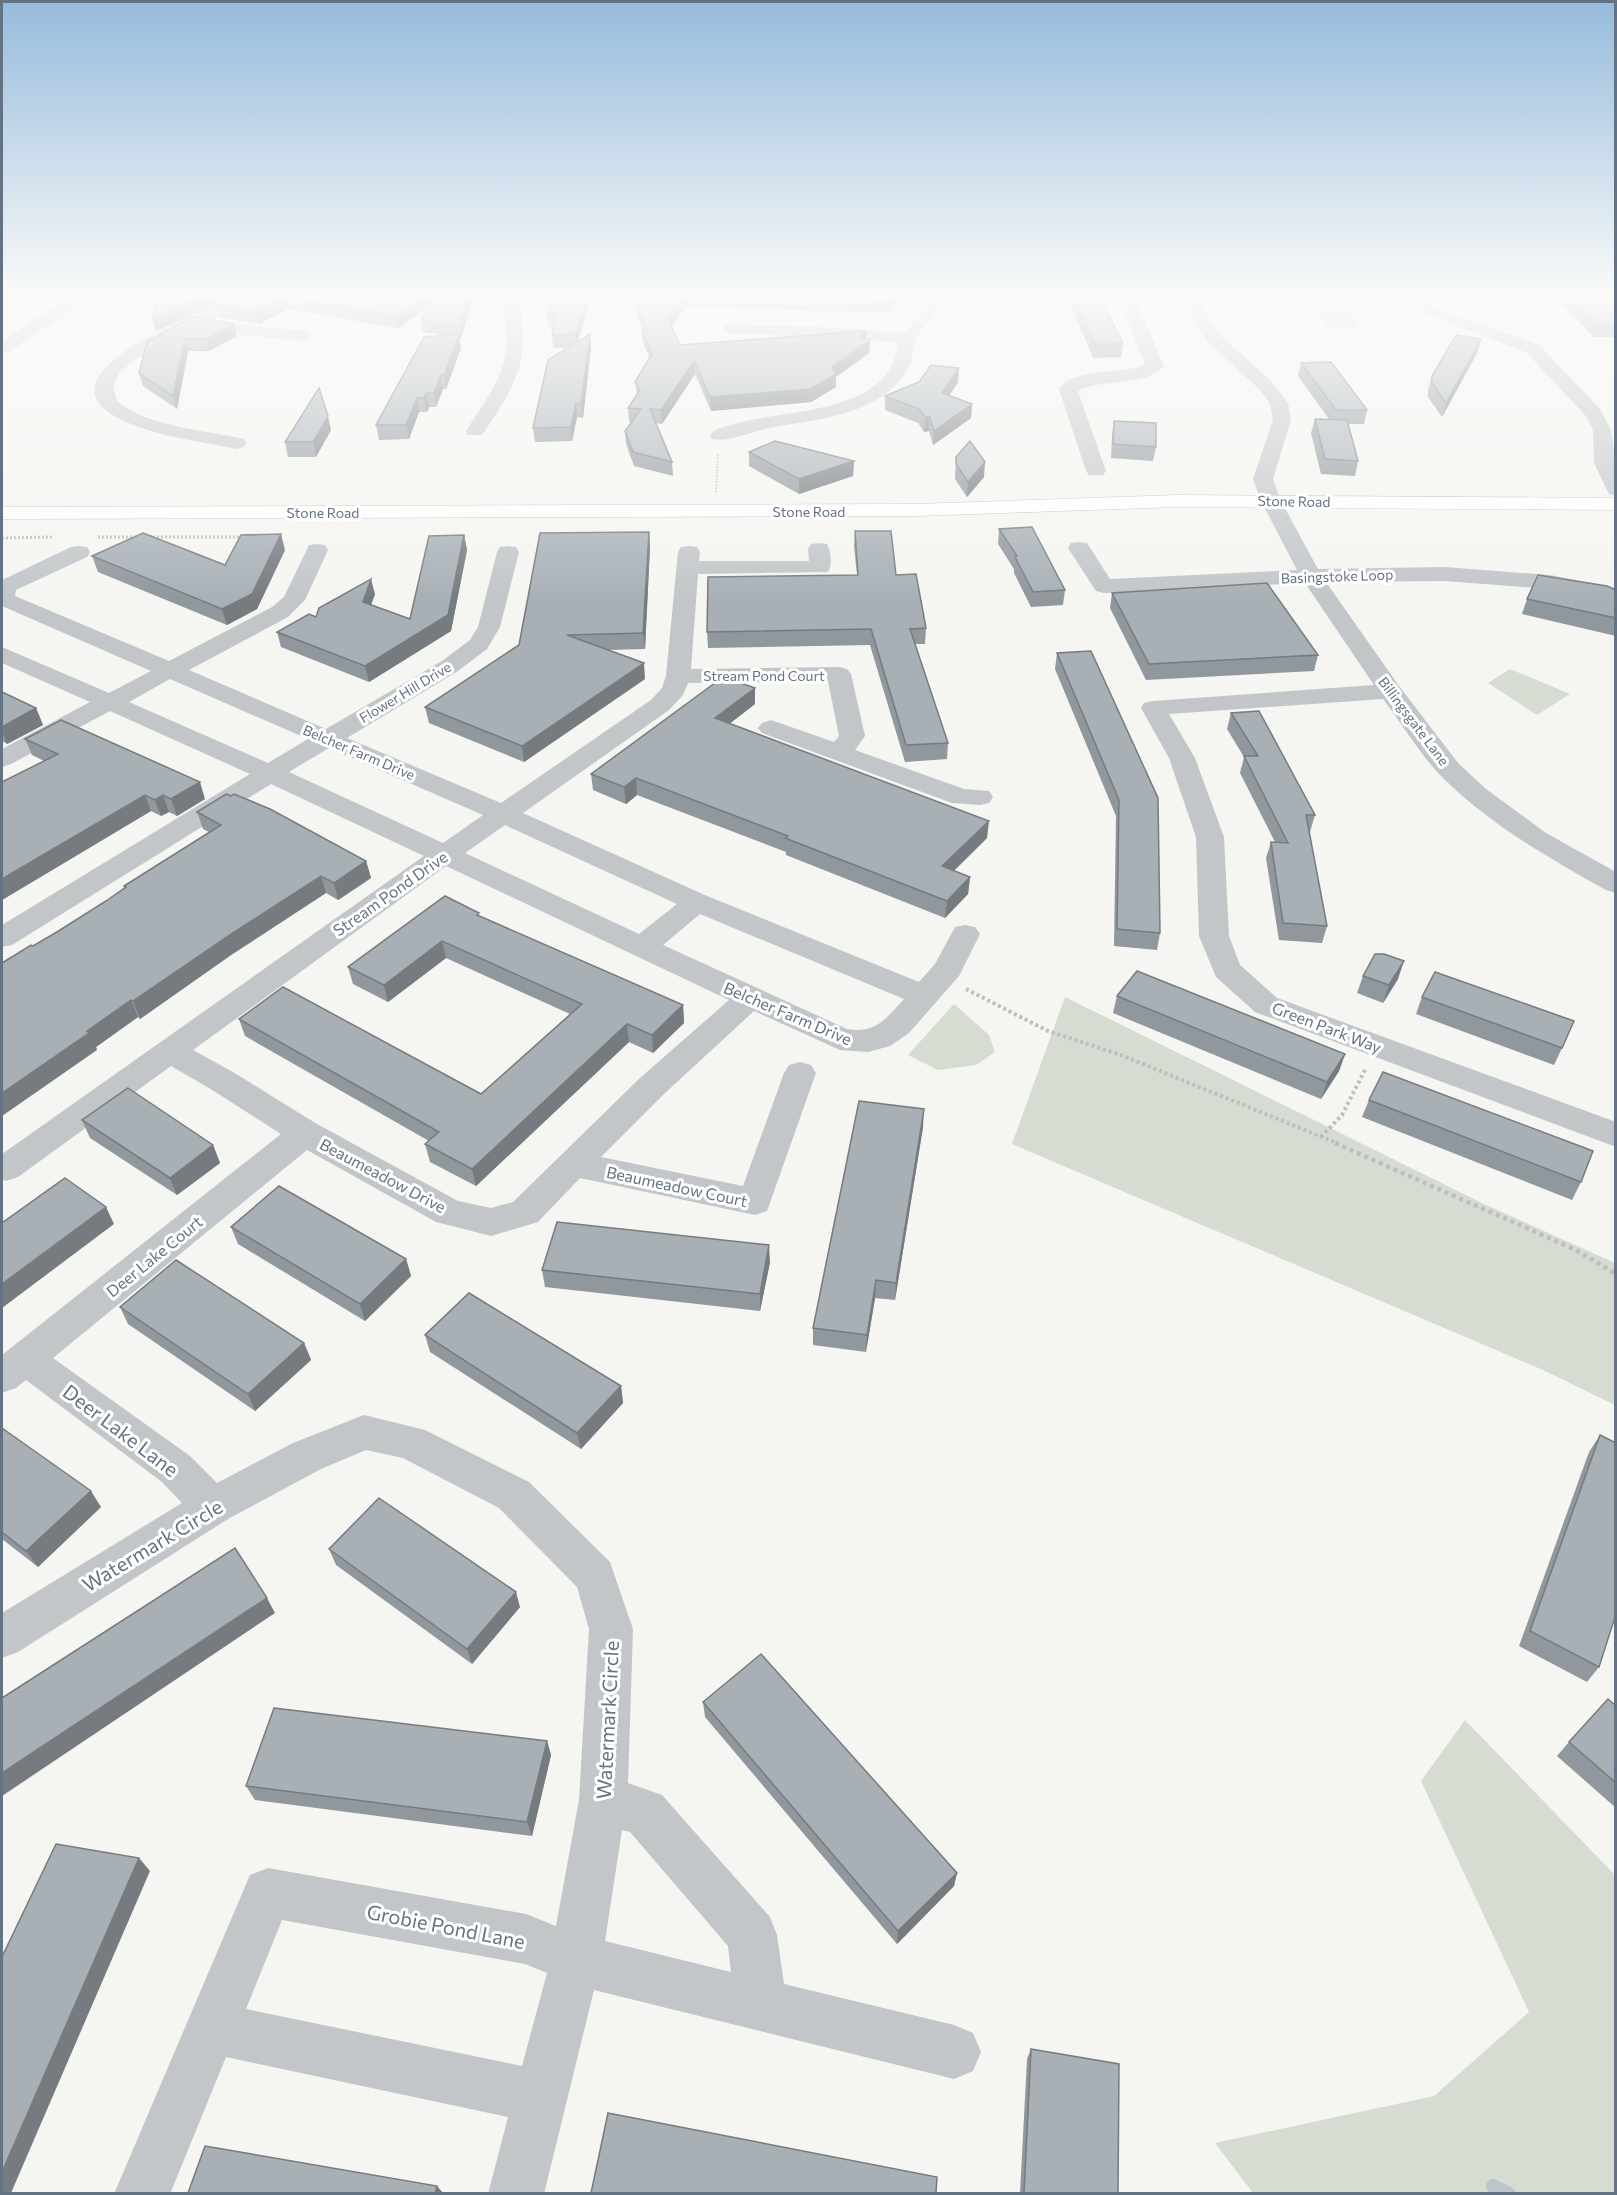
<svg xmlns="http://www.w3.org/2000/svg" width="1617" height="2195" viewBox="0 0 1617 2195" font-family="Commissioner,sans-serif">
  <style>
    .green { fill: #d6dcd2 }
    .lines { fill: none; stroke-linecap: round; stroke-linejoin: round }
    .stream { stroke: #bbc5ca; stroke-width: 14 }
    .major-casing { stroke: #b5b9bd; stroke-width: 1 }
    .path-far3 { stroke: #bcbec0; stroke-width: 2; stroke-dasharray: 1.5 1.5; stroke-linecap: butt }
    .path-far2 { stroke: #bcbec0; stroke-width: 3; stroke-dasharray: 2 2; stroke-linecap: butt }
    .path-far1 { stroke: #bcbec0; stroke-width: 4; stroke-dasharray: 3 3; stroke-linecap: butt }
    .path { stroke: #bcbec0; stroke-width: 4.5; stroke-dasharray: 4 4; stroke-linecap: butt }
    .minor { fill: #c2c6c9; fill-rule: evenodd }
    .major { fill: #fff; fill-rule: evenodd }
    .wall { fill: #90979d }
    .shaded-wall { fill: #767b7f }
    .building { fill: #a8b0b6; stroke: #767b7f; stroke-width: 1.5 }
    .labels { text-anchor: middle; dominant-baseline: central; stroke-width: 6; stroke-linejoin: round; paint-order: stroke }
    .far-street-label { font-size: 14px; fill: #647383; stroke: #fff }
    .street-label { font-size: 16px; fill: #647383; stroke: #fff }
    .near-street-label { font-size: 20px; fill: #647383; stroke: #fff }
  </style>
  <rect width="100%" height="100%" fill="#f5f5f1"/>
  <!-- green -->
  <g class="green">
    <path d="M1295 294H1338L1360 327H1328Z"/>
    <path d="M1510 669 1570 694 1537 715 1488 683Z"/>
    <path d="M1065 997 1482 1203 1615 1263V1405L1543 1370 1012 1144Z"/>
    <path d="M954 1004 989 1035 995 1052 976 1065 938 1070 908 1055Z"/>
    <path d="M1465 1720 1615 1875V2193H1253L1215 2143 1434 2096 1529 2012 1421 1781Z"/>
  </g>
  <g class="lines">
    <!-- stream -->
    <path class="stream" d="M1493 2186 1509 2194"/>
    <!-- major casing -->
    <g class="major-casing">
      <path id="major" d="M1178 495 1616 498V510L1178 507 916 516 2 519V507L916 504Z"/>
    </g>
    <!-- path-far3 -->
    <path class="path-far3" d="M716 492 718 454"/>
    <!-- path-far2 -->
    <g class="path-far2">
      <path d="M98 537H139"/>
      <path d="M149 537H244"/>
      <path d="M2 538 52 537"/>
    </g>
    <!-- path-far1 -->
    <g class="path-far1">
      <path d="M966 989 1048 1031 1121 1055 1339 1144"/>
      <path d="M1321 1137 1342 1115 1366 1068"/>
    </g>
    <!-- path -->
    <path class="path" d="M1335 1143 1576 1250 1616 1274"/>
    <!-- minor -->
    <g class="minor">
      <path d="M2 294H92L82 303 8 352 2 353V341L58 304 2 300Z"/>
      <path d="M243 294H264L262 297 213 319 243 325 304 331 312 336 304 341 243 335 197 326 134 360 119 373 113 387 117 401C147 427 206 430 244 439L247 443 244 447 237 449C199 441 157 437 122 420 25 375 213 307 243 294Z"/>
      <path d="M508 294H524C518 310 524 324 523 341 523 376 501 407 482 435H468L466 431C482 406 502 381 506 351 508 331 501 313 508 294Z"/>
      <path d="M935 294H951C943 312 926 321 917 337 912 348 913 361 906 372 878 416 816 419 770 428 753 431 729 443 712 439L710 435C714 428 726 427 734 424 778 411 864 413 890 369 895 361 896 351 898 342L809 336 731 334 723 329 725 325 809 326 904 333 930 303Z"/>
      <path d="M1117 294H1133L1164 366C1148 387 1101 378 1078 391L1106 471 1103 475H1089L1086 471 1059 389C1075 366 1122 376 1145 364Z"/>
      <path d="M1178 294H1194L1219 334 1271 381 1288 403 1291 420 1273 479 1281 501 1318 569 1445 567 1550 575 1616 588V602L1550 589 1445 581 1326 582 1399 686 1458 763 1486 789 1546 833 1616 872V893L1606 890C1547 857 1489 824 1441 776 1419 753 1402 724 1383 699L1169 714 1195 758 1224 837 1229 936 1240 965 1277 998 1616 1122V1147L1255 1012 1216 977 1199 936 1196 837 1169 758 1141 708 1144 703 1153 701 1374 685 1305 583 1104 593 1096 591 1068 548 1071 543 1079 542 1087 543 1110 579 1297 570 1261 501 1253 479 1273 420 1270 403 1259 389 1207 341Z"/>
      <path d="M1404 294H1422L1435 306 1455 315 1539 345 1600 409 1611 430 1616 467V496L1609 494 1594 463 1593 430 1585 415 1527 353 1423 312Z"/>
      <path d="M819 543 827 544C831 552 833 564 828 572L698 574 691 669 839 667 847 669 851 674 865 736 855 750 964 789 989 791 993 797 989 803 980 805 952 803 762 733 758 728 762 723 771 720 834 742 839 736 828 681 688 683 683 695 669 710 523 813 707 896 919 982 935 964 955 927 965 925 975 927 980 934 959 976 909 1033 890 1046 868 1052 840 1050 754 1011 664 1094 601 1157 743 1186 784 1073 789 1065 800 1062 811 1065 816 1073 767 1211 755 1215 580 1178 538 1222 491 1236 436 1222 307 1150 53 1358 190 1456 217 1483 293 1443 364 1415 425 1430 529 1482 610 1562 633 1629 628 1783 662 1795 770 1917 777 1935 784 1984 954 2025 973 2033 981 2052 973 2071 954 2079 594 1990 544 2194H488L508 2117 226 2057 170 2194H114L250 1875 268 1868 526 1914 556 1926 579 1800 589 1629 577 1587 499 1508 403 1458 366 1450 321 1469 228 1519 18 1652 2 1658V1613L182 1503 162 1482 26 1380 16 1388 2 1393V1355L281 1134 209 1088 171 1066 18 1177 6 1181 2 1179V1154L424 856 271 784 12 945 2 947V925L250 774 110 711 11 764 2 767V749L90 702 2 663V647L109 693 151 671 2 606V580L71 547 79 546 87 547 90 552 87 557 16 590 15 596 169 661 272 607 284 597 309 545 317 544 325 545 328 550 305 600 288 617 189 670 326 729 442 661 470 640 478 627 497 552 500 547 508 546 516 547 519 552 500 627 487 649 458 671 347 738 501 803 651 700 662 688 666 676 678 552 681 547 689 546 697 547 700 552 699 561H809L808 549 811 544ZM170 679 308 739 268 763 129 702ZM329 748 483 815 443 843 289 772ZM505 825 677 904 639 934 465 853ZM446 866 729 1000 640 1078 513 1202 491 1208 458 1201 317 1124 233 1072 193 1050ZM700 914 904 999C886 1019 875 1034 847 1029L663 945ZM622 1830 630 1832 728 1946 731 1972 605 1941ZM282 1920 525 1964 547 1973 522 2066 246 2009Z"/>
    </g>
    <!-- major -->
    <use href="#major" class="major"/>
  </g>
  <!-- wall -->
  <g class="wall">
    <path d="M136 294H238L156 331 157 300Z"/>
    <path d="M244 294H474L461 339 459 338 461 348 446 389H443L436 407H429L427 412H419L409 439 379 440 376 425 442 335 423 332 421 320 429 306 399 328 287 309 259 324 220 318 217 306Z"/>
    <path d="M553 294H592L578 341 591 347 583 418 577 417 572 441 535 442 533 428 568 348H553L552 335 553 327H549L547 314Z"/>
    <path d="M652 294H908L906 298H900L888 313 686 306 672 327 680 345 866 331V339L870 340 869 353 836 377V387L811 402 711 411 695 374 662 424 656 423 672 462 673 476 634 466 626 444 625 431 631 422 629 421 628 408 637 395 635 382 650 359 643 343 642 330H643L637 317 636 304Z"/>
    <path d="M1066 294H1099L1123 344 1121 357 1093 358Z"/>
    <path d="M1209 294H1282L1281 298 1211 299Z"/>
    <path d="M1551 294H1616V337H1594Z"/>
    <path d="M194 316 237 336 209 351H188L177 409 143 386 139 373Z"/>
    <path d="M1477 353 1442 417 1428 397V390L1432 376Z"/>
    <path d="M1301 363 1367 410 1364 424H1348L1358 461 1355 476 1321 474 1311 433 1315 419H1329L1298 376Z"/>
    <path d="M958 382 949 395 972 404 971 418 933 445 929 431 924 432 918 423 885 410V396Z"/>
    <path d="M1114 421 1156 447 1153 461 1111 458 1112 435Z"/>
    <path d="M331 430 316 457H288L285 442Z"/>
    <path d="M749 452 854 461 853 476 799 494 749 466Z"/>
    <path d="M956 457 984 477 967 497 955 479Z"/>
    <path d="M999 529 1065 590 1063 605 1031 607 1014 573V569L998 544Z"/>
    <path d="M855 531 896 575 926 628 925 644H915L948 743 947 759 905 762 870 645 708 648 707 632 857 575 854 546Z"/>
    <path d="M649 532 650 547 645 649 608 650 645 679 524 762 429 723 425 707 519 645Z"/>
    <path d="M464 535 467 550 451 631 369 682 281 647 277 632 375 594 371 605 410 619Z"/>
    <path d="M285 550 257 609 227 625 98 572 92 556 225 565Z"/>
    <path d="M1616 590V636L1522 614 1527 599Z"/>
    <path d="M1112 593 1318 655 1314 671 1146 680 1110 608Z"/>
    <path d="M1091 651 1160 933 1157 950 1114 946 1116 816 1055 669 1057 653Z"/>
    <path d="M755 688V704L729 724 987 838 954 871 970 877 968 894 945 918 786 855V852L637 795 626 804 593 790 591 774Z"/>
    <path d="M2 692 36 708 43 725 7 744 2 741Z"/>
    <path d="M1231 713 1315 815 1310 832H1309L1327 926 1322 943 1279 940 1266 858 1271 842H1275L1240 773 1244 757 1227 729Z"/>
    <path d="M25 739 205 799 177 816 169 812 161 816 151 811 2 900V782L44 761 32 755Z"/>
    <path d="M197 812 366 861 371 878 338 900 326 893 231 955 140 1019 138 1017 96 1047 97 1050 33 946 106 901 125 887 124 886 209 832 203 829Z"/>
    <path d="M480 916 683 1005 684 1023 653 1053 629 1042 476 1186 430 1162 425 1144 429 1141 245 1036 239 1019 481 1094 570 1014 446 958 388 1002 353 984 348 967Z"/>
    <path d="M1363 976 1398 979 1383 1003 1357 993Z"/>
    <path d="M1117 996 1345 1054 1339 1071 1321 1099 1113 1013Z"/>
    <path d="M1422 997 1562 1048 1554 1065 1416 1014Z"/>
    <path d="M1369 1100 1581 1182 1572 1200 1362 1117Z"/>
    <path d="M82 1120 213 1145 220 1163 177 1195 90 1138Z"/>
    <path d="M923 1127 895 1300 875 1298 866 1352 813 1345V1328Z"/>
    <path d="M231 1227 406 1259 411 1276 365 1321 238 1244Z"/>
    <path d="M770 1262 760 1311 545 1287 542 1270Z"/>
    <path d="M120 1307 304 1343 311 1360 255 1411 128 1324Z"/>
    <path d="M425 1335 621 1386 623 1403 581 1449 430 1352Z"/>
    <path d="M2 1428 101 1507 38 1567 2 1539Z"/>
    <path d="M1600 1435 1599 1667 1587 1682 1519 1646 1589 1452Z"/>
    <path d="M329 1549 520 1607 472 1664 336 1565Z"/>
    <path d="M703 1702 957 1873 954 1886 897 1944 705 1717Z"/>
    <path d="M1616 1706V1808L1557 1756 1569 1742Z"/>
    <path d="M547 1741 551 1755 532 1836 255 1800 246 1786Z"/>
    <path d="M1031 2049 1118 2193H1020L1027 2059Z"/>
  </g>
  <!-- shaded-wall -->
  <g class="shaded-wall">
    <path d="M208 294H238L156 331 152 319Z"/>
    <path d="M426 294H442V296L399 328 397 316Z"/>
    <path d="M469 294H474L461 339 459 326Z"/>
    <path d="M587 294H592L576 348 575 334Z"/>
    <path d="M685 294 686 306 669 332 668 319Z"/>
    <path d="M894 294H900V298L888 313 889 301Z"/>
    <path d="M284 297 287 309 259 324 256 312Z"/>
    <path d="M234 324 237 336 209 351 206 339Z"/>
    <path d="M866 331 865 343 870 340 869 353 836 377V387L811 402 711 411 710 397 832 367 860 338Z"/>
    <path d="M459 334 461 348 446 389 444 375Z"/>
    <path d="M590 334 591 347 583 418 581 404Z"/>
    <path d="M185 339 188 351 177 409 173 396Z"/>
    <path d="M1481 339 1477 353 1442 417 1446 403Z"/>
    <path d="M694 361 695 374 662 424 661 410Z"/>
    <path d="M959 368 958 382 942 407V393Z"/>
    <path d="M441 375 443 389 436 407 434 393Z"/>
    <path d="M426 393 429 407 427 412 424 398Z"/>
    <path d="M417 398 419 412 409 439 406 425Z"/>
    <path d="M576 403 577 417 572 441 571 427Z"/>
    <path d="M972 404 971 418 933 445 934 431Z"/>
    <path d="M328 416 331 430 316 457 313 442Z"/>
    <path d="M925 417H930L929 431 924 432Z"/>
    <path d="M854 461 853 476 799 494V479Z"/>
    <path d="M985 462 984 477 967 497 968 482Z"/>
    <path d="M649 532 650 547 645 649 643 633Z"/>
    <path d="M281 534 285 550 257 609 227 625 222 609Z"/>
    <path d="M464 535 467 550 451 631 369 682 365 666 448 615Z"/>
    <path d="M371 579 375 594 366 618 363 602Z"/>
    <path d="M644 663 645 679 524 762 522 746Z"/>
    <path d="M755 688V704L715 735V718Z"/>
    <path d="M36 708 43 725 7 744 2 731V727Z"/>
    <path d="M636 778 637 795 626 804 624 787Z"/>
    <path d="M200 782 205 799 177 816 171 799Z"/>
    <path d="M145 795 151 811 2 900V879Z"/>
    <path d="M163 795 169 812 161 816 155 800Z"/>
    <path d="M989 821 987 838 941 883 942 866Z"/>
    <path d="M366 861 371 878 338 900 334 883Z"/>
    <path d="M321 876 326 893 231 955 140 1019 133 1001 225 938Z"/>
    <path d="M970 877 968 894 945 918 947 901Z"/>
    <path d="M442 941 446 958 388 1002 384 985Z"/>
    <path d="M1404 961 1398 979 1383 1003 1389 985Z"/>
    <path d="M131 1000 138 1017 96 1047 97 1050 2 1116V1093Z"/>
    <path d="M683 1005 684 1023 653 1053 652 1035Z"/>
    <path d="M627 1024 629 1042 476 1186 472 1169Z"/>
    <path d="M1345 1054 1339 1071 1321 1099 1327 1082Z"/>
    <path d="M924 1109 923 1127 895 1300 896 1283Z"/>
    <path d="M213 1145 220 1163 177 1195 170 1178Z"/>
    <path d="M106 1207 114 1224 2 1308V1284Z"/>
    <path d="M769 1245 770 1262 760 1311V1294Z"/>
    <path d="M406 1259 411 1276 365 1321 360 1304Z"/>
    <path d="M876 1280 875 1298 866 1352 867 1335Z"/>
    <path d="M304 1343 311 1360 255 1411 248 1394Z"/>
    <path d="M621 1386 623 1403 581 1449 577 1433Z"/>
    <path d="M91 1491 101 1507 38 1567 26 1551Z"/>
    <path d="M516 1592 520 1607 472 1664 467 1649Z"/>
    <path d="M267 1598 275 1613 2 1796V1773Z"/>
    <path d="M547 1741 551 1755 532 1836 527 1822Z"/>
    <path d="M139 1858 150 1871 11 2193H2V2172Z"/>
    <path d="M957 1873 954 1886 897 1944 898 1931Z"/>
    <path d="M437 2186 443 2193H435Z"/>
  </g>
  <!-- building -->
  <g class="building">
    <path d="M158 294H208L152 319Z"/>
    <path d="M244 294H426L397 316 284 297 256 312 217 306Z"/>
    <path d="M435 294H469L459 326 421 320Z"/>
    <path d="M553 294H587L575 334 552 335 556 314H547Z"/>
    <path d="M652 294H685L668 319 680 345 866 331 860 338 870 340 832 367 836 374 811 389 710 397 694 361 661 410 650 409 672 462 633 452 625 431 641 409 628 408 640 390 635 382 652 354 642 330H647L636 304Z"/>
    <path d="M704 294H894L889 301Z"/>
    <path d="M1073 294H1099L1123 344H1095Z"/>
    <path d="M1567 294H1616V324H1598Z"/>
    <path d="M194 316 234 324 206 339H185L173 396 139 373 147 342Z"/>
    <path d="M459 334 444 375H441L434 393H426L424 398H417L406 425H376L424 337Z"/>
    <path d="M590 334 581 404 576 403 571 427 533 428 548 360Z"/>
    <path d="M1456 335 1481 339 1446 403 1432 383V376Z"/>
    <path d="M1331 362 1367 410H1336L1301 363Z"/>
    <path d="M931 365 959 368 942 393 972 404 934 431 930 417H925L919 409 885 396 919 382Z"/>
    <path d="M319 388 328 416 313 442H285Z"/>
    <path d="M1315 419 1347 420 1358 461 1325 459Z"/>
    <path d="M1114 421 1156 423V447L1113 444Z"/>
    <path d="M775 441 854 461 799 479 749 452Z"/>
    <path d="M970 441 985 462 968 482 956 464V457Z"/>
    <path d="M1032 527 1065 590 1033 592 1015 557 1017 556 999 529Z"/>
    <path d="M855 531H891L896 575 916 574 926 628 910 629 948 743 906 745 871 629 707 632 708 577 858 575Z"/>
    <path d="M649 532 643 633 567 635 644 663 522 746 425 707 519 645 540 533Z"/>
    <path d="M143 533 225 565 241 535 281 534 252 594 222 609 92 556Z"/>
    <path d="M464 535 448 615 365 666 277 632 309 614 316 617 319 608 371 579 363 602 410 619 429 536Z"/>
    <path d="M1538 575 1607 586 1616 590V618L1527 599Z"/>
    <path d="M1267 583 1318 655 1149 664 1112 593Z"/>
    <path d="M1091 651 1158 798 1160 933 1117 929 1119 800 1057 653Z"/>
    <path d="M723 677 755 688 715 718 989 821 942 866 970 877 947 901 785 838 788 836 636 778 624 787 591 774Z"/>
    <path d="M2 692 36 708 2 727Z"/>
    <path d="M1259 711 1315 815H1306L1327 926 1283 923 1271 842 1288 843 1244 756H1258L1231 713Z"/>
    <path d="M61 720 200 782 171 799 163 795 155 800 145 795 2 879V782L58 754 25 739Z"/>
    <path d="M226 794 231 796 234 794 270 809 366 861 334 883 321 876 225 938 133 1001 131 1000 87 1031 89 1033 2 1093V963L31 945 33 946 57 932 106 901 126 887 124 886 221 825 197 812Z"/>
    <path d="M445 896 479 913 477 915 683 1005 652 1035 627 1024 472 1169 425 1144 439 1132 239 1019 283 987 481 1094 582 1004 442 941 384 985 348 967Z"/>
    <path d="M1375 954H1384L1404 961 1389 985 1363 976Z"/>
    <path d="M1137 971 1345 1054 1327 1082 1117 996Z"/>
    <path d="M1435 972 1574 1021 1562 1048 1422 997Z"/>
    <path d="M1383 1072 1593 1151 1581 1182 1369 1100Z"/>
    <path d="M128 1088 213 1145 170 1178 82 1120Z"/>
    <path d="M859 1101 924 1109 896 1283 876 1280 867 1335 813 1328Z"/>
    <path d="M65 1178 106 1207 2 1284V1223Z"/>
    <path d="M279 1186 406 1259 360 1304 231 1227Z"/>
    <path d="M557 1222 769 1245 760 1294 542 1270Z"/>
    <path d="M176 1260 304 1343 248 1394 120 1307Z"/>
    <path d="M469 1293 621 1386 577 1433 425 1335Z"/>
    <path d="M2 1428 91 1491 26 1551 2 1532Z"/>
    <path d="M1600 1435 1616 1443V1614L1599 1667 1530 1631Z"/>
    <path d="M379 1498 516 1592 467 1649 329 1549Z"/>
    <path d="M235 1548 267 1598 2 1773V1698Z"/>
    <path d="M761 1654 957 1873 898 1931 703 1702Z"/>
    <path d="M1608 1699 1616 1706V1783L1569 1742Z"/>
    <path d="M274 1708 547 1741 527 1822 246 1786Z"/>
    <path d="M56 1844 139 1858 2 2172V1957Z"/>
    <path d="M1031 2049 1119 2064 1118 2193H1024Z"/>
    <path d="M608 2113 937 2177 936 2193H591Z"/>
    <path d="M205 2146 437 2186 435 2193H188Z"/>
  </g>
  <!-- sky -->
  <linearGradient id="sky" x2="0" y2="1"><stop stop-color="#96bbdc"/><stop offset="0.49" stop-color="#fafaf9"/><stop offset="1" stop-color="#fafaf9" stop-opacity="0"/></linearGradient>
  <rect width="1617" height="601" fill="url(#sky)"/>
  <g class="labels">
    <!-- far-street labels -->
    <g class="far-street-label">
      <text transform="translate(1294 501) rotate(1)">Stone Road</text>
      <text x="809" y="511">Stone Road</text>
      <text x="323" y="512">Stone Road</text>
      <text transform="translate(1337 576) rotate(-2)">Basingstoke Loop</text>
      <text x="764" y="675">Stream Pond Court</text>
      <text transform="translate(405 692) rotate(-31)">Flower Hill Drive</text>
      <text transform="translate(1414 721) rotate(53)">Billingsgate Lane</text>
      <text transform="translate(359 752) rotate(23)">Belcher Farm Drive</text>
    </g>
    <!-- street labels -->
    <g class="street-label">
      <text transform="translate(390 893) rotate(-35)">Stream Pond Drive</text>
      <text transform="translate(788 1013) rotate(23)">Belcher Farm Drive</text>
      <text transform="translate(1327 1027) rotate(21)">Green Park Way</text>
      <text transform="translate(383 1175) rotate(28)">Beaumeadow Drive</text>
      <text transform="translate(677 1186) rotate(12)">Beaumeadow Court</text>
      <text transform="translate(154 1256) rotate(-39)">Deer Lake Court</text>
    </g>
    <!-- near-street labels -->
    <g class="near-street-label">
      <text transform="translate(121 1430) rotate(37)">Deer Lake Lane</text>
      <text transform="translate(152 1545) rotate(-31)">Watermark Circle</text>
      <text transform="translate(607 1720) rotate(-87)">Watermark Circle</text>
      <text transform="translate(446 1926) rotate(11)">Grobie Pond Lane</text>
    </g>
  </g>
  <!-- border -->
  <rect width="1617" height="2195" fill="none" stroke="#647383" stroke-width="6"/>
</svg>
